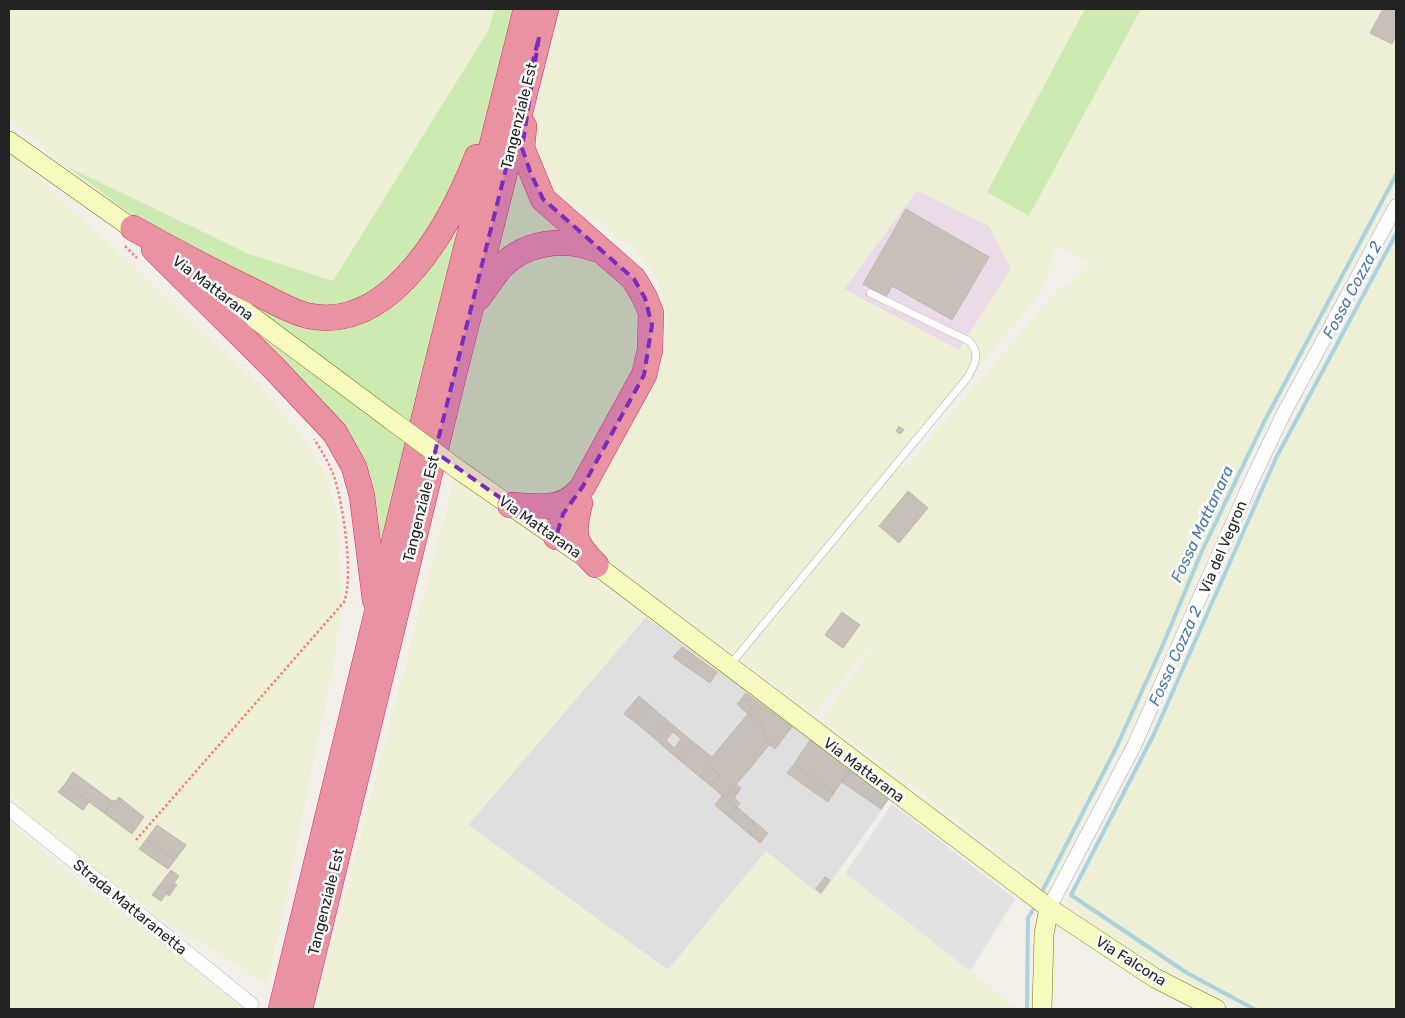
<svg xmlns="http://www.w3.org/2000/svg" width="1405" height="1018" viewBox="0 0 1405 1018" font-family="Rubik,sans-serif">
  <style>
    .residential { fill: #e0dfdf }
    .industrial { fill: #ebdbe8 }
    .farmland { fill: #eef0d5; fill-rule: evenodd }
    .grass { fill: #cdebb0 }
    .parking { fill: #e2e2e2 }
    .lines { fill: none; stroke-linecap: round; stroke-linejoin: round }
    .stream { stroke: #aad3df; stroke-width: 4 }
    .building { fill: #c7bfb8; stroke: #c4b6ab; fill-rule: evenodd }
    .lane-casing { stroke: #a9a9a9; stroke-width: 8 }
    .street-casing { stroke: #a9a9a9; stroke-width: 15 }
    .secondary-casing { stroke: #707d05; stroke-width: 20 }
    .highway-casing { stroke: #dc2a67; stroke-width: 26 }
    .path { stroke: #fa8072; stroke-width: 2.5; stroke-dasharray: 2.5 2.5; stroke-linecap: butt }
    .lane { stroke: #fff; stroke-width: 7 }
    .street { stroke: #fff; stroke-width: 14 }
    .secondary { stroke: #f7fabf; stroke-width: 19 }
    .highway { stroke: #e892a2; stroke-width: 25 }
    .secondary-bridge-casing { stroke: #707d05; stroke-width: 20; stroke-linecap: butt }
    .secondary-bridge { stroke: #f7fabf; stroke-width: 19 }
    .marked { fill: #7b2cbf; fill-opacity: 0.2; stroke: #7b2cbf; stroke-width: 4; stroke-dasharray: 10 6; stroke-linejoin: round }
    .labels { text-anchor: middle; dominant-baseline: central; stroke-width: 5; stroke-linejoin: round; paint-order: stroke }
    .street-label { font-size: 15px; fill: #222; stroke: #fff }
    .water-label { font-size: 16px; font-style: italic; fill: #4a7aab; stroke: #fff }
  </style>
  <rect width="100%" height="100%" fill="#f2efe9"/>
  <!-- residential -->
  <path class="residential" d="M646 617 891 797 821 896 766 851 668 970 468 825Z"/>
  <!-- industrial -->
  <path class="industrial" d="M917 190 989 226 1011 269 959 350 843 289Z"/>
  <!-- farmland -->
  <g class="farmland">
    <path d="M9 9H495L488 31 333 282 249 254 66 166 9 118Z"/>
    <path d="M561 9H1085L987 191 1029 216 1141 9H1396V185L1256 444 1130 729 1047 892 925 795 822 720 885 629 814 714 590 547 583 531 590 503 664 349 666 321 664 300 658 280 647 263 633 247 570 203 547 182 535 164 530 132ZM917 190 989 226 1011 269 959 350 844 289ZM1056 246 1092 265 1052 296 905 469 900 464 1042 291Z"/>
    <path d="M13 154 262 388 308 444 329 481 337 518 342 597 333 667 268 984 159 917 73 853 9 797V158Z"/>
    <path d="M1396 231V1009H1244L1176 975 1108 934 1065 904 1150 738 1276 454Z"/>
    <path d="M454 480 646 617 468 825 668 970 766 851 821 896 840 870 1018 1009H315Z"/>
    <path d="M9 821 62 868 148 931 243 1009H9Z"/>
  </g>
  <!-- grass -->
  <g class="grass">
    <path d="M495 9H515L477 156 435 230 377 292 334 306 309 304 272 292 169 242 66 166 249 254 333 281 488 31Z"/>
    <path d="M1085 9H1141L1029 216 987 192Z"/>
    <path d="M519 170 567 230 496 259 514 173Z"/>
    <path d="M453 235 459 238 415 425 218 281 326 322Z"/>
    <path d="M541 252 594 254 639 300 641 361 565 496 518 497 445 450 486 300 500 277Z"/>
    <path d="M211 300 412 446 382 554 377 504 368 474Z"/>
  </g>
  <!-- parking -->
  <path class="parking" d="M892 804 1015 899 970 971 845 873Z"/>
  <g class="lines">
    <!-- stream -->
    <g class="stream">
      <path d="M1043 890 1116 748 1162 647 1201 553 1264 422 1396 175"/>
      <path d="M1027 1009 1028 918 1033 910"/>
      <path d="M1254 1009 1187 973 1071 895 1154 734 1276 458 1396 234"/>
    </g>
  </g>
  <!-- building -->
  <g class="building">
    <path d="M1383 9H1396V35L1392 44 1370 33Z"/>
    <path d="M906 209 989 257 952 320 892 286 886 297 863 284Z"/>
    <path d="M899 426 904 430 900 434 896 431Z"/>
    <path d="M908 491 928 508 899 543 879 526Z"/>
    <path d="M842 612 860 625 843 648 825 635Z"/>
    <path d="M682 647 717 672 710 683 673 657Z"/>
    <path d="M746 693 751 697 747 702 742 698Z"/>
    <path d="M639 696 668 721 654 738 635 722 644 711 634 702Z"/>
    <path d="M751 697 757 701 747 713 737 704 742 698 747 702Z"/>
    <path d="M757 701 792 727 775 749 766 742 763 724 747 713Z"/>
    <path d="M634 702 644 711 635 722 624 714Z"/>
    <path d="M748 714 763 724 766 742 770 744 725 798 711 786 720 775 709 766 700 777 678 759 693 742 712 757Z"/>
    <path d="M668 721 693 742 678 759 654 738ZM673 732 681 739 674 748 666 740Z"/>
    <path d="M810 740 850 769 834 793 794 764Z"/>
    <path d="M794 764 834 793 828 802 787 773Z"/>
    <path d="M709 766 720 775 711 786 700 777Z"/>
    <path d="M850 769 889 798 881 809 842 782Z"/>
    <path d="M73 772 112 801 104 813 65 784Z"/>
    <path d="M65 784 89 802 83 810 58 792Z"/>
    <path d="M736 784 741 788 737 794 731 790Z"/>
    <path d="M731 790 737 794 734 798 740 803 737 807 725 798Z"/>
    <path d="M722 796 737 807 729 817 715 805Z"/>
    <path d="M119 797 144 817 132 834 104 813 113 800 116 801Z"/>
    <path d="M737 807 768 833 760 843 729 817Z"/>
    <path d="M157 825 186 845 175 860 146 840Z"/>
    <path d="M146 840 175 860 168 869 139 849Z"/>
    <path d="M171 870 179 876 161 901 152 895Z"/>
    <path d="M825 877 830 880 821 893 816 889Z"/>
    <path d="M174 883 177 885 169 896 166 894Z"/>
  </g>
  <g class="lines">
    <!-- lane casing -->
    <g class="lane-casing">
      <path id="lane" d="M730 665 968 377C975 364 981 353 969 341L870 293"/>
    </g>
    <!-- street casing -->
    <g class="street-casing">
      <g id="street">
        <path d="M9 809 251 1004"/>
        <path d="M1049 908 1134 746 1250 484 1285 411 1396 206"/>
      </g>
    </g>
    <!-- secondary casing -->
    <g class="secondary-casing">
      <g id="secondary">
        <path d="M9 141 143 236"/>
        <path d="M184 266 391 420"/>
        <path d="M459 470 596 565 1049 908 1155 978 1216 1009"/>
        <path d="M1042 1009 1044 934 1049 908"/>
      </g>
    </g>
    <!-- highway casing -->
    <g class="highway-casing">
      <g id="highway">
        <path d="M524 126 522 148 543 199 634 279 645 298 651 313 650 350 644 375 583 486 563 514 556 537"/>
        <path d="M133 228C174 251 215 273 257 293 273 301 291 312 309 316 393 333 452 221 477 157"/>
        <path d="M154 249 273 367 335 433 354 467 362 496 375 600"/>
        <path d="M478 298C486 288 493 277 501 267 525 242 564 237 595 249"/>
        <path d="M580 503C572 535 573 542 596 565"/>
        <path d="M510 505C532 506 560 512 577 493"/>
        <path d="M281 1009 433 381 526 9"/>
        <path d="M300 1009 451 386 546 9"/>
      </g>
    </g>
    <!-- path -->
    <g class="path">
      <path d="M125 246 137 258"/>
      <path d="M136 840 344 602C354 575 343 504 334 476 329 463 322 451 314 439"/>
    </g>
    <!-- lane -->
    <use href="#lane" class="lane"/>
    <!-- street -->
    <use href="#street" class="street"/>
    <!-- secondary -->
    <use href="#secondary" class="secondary"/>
    <!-- highway -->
    <use href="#highway" class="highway"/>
    <!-- secondary-bridge casing -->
    <g class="secondary-bridge-casing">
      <path id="secondary-bridge" d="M391 420 459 470"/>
    </g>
    <!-- secondary-bridge -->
    <use href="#secondary-bridge" class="secondary-bridge"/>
  </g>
  <!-- marked area -->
  <path class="marked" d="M539 37 522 148 531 174 543 199 634 279 645 298 652 325 644 375 583 486 563 514 556 537 435 452Z"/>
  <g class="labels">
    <!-- street labels -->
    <g class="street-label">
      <text transform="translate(519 116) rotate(-76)">Tangenziale Est</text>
      <text transform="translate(213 288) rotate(37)">Via Mattarana</text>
      <text transform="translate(421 509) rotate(-76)">Tangenziale Est</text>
      <text transform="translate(540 527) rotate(35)">Via Mattarana</text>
      <text transform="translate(1223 547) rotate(-67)">Via del Vegron</text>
      <text transform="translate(864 770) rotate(37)">Via Mattarana</text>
      <text transform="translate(326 902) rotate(-76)">Tangenziale Est</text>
      <text transform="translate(130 907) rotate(39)">Strada Mattaranetta</text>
      <text transform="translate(1131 961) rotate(32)">Via Falcona</text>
    </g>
    <!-- water labels -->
    <g class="water-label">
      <text transform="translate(1352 290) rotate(-62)">Fossa Cozza 2</text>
      <text transform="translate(1202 524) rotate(-65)">Fossa Mattanara</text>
      <text transform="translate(1175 656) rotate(-66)">Fossa Cozza 2</text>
    </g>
  </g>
  <!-- border -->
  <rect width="1405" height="1018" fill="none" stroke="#222222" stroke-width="20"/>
</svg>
